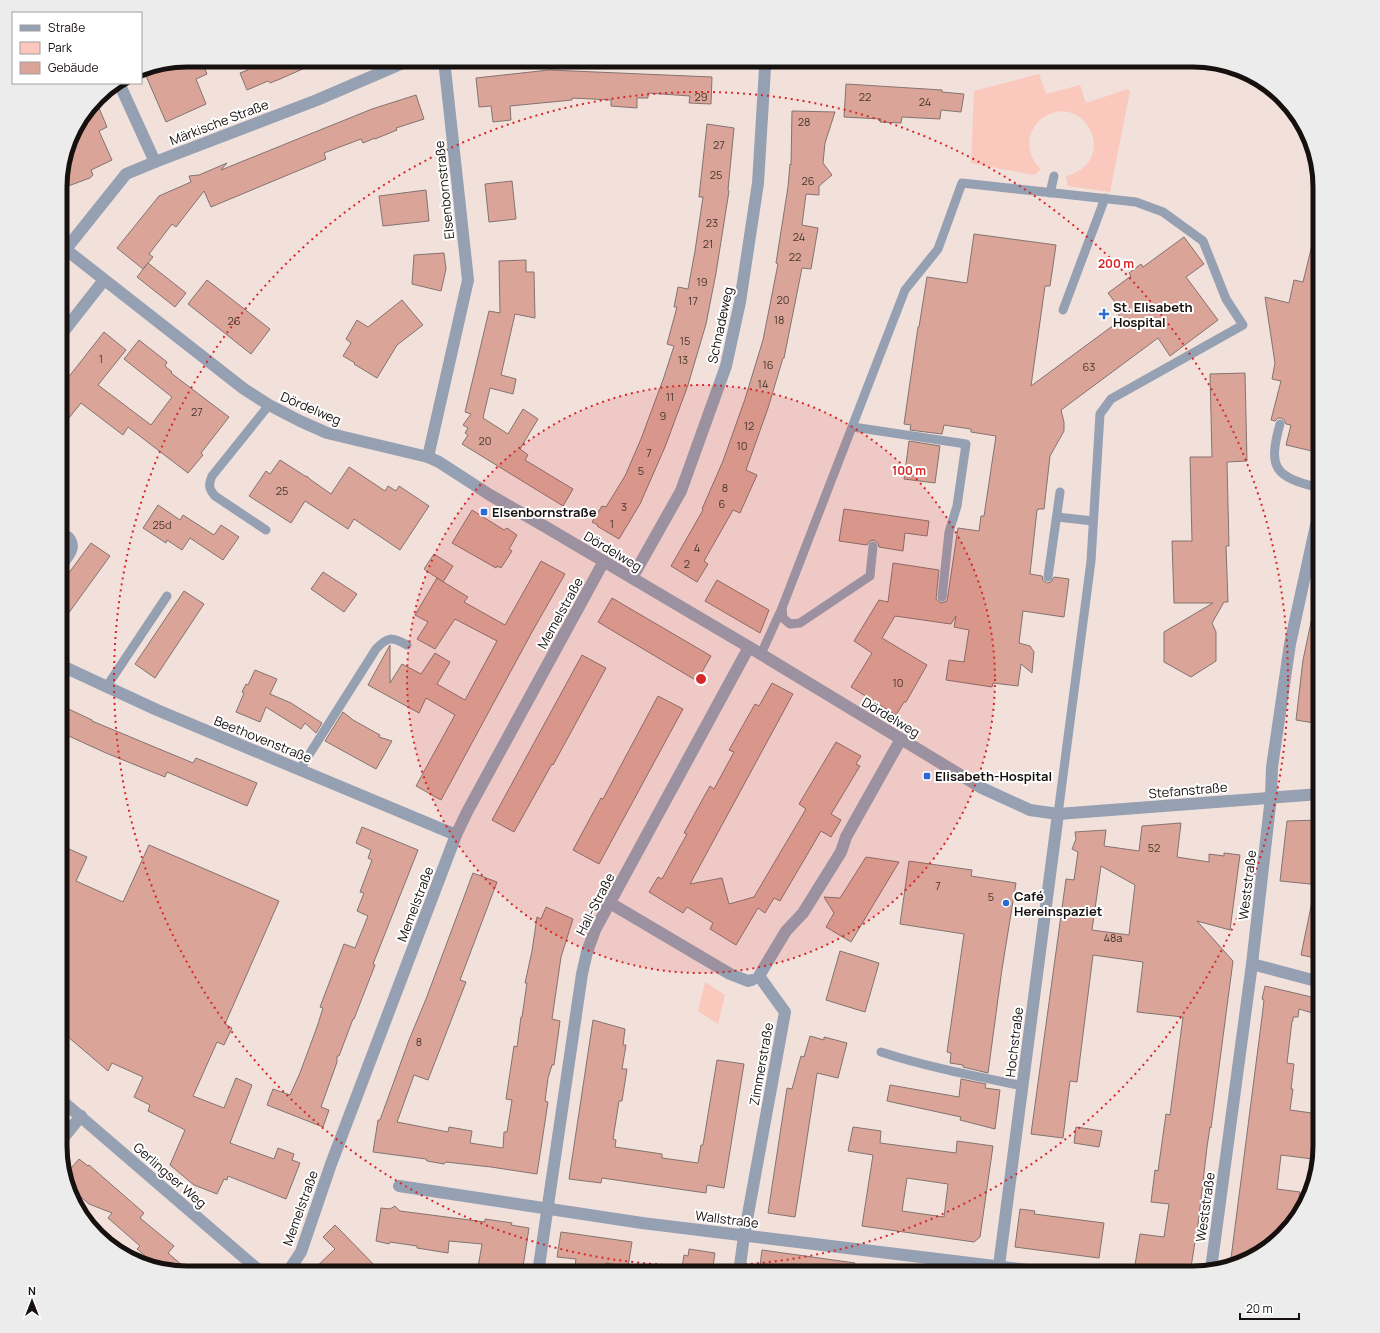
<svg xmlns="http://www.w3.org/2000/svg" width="1380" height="1333" viewBox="0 0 1380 1333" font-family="Manrope,sans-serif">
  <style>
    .green { fill: #fac8bc }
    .building { fill: #daa598; stroke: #84736f; fill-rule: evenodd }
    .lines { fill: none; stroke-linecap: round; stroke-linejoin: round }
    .service { stroke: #95a0b2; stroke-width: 9 }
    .minor { stroke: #95a0b2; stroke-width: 12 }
    .ring { fill: none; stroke: #d62828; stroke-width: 2; stroke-dasharray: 2 4 }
    .poi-dot { fill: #2a6bd8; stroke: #fff; stroke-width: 1.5 }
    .labels { text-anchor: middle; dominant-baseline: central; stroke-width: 4; stroke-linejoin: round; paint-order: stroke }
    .number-label { font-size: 11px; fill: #473530 }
    .street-label { font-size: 13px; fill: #16100e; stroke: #fff }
    .poi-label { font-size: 13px; font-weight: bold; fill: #16100e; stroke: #fff; text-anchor: start }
    .rim { fill: none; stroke: #16100e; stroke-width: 5 }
    .centre { fill: #d62828; stroke: #fff; stroke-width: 2 }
    .ring-label { font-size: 12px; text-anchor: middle; font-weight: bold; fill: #d62828; stroke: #fff; stroke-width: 4; stroke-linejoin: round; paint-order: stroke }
  </style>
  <rect width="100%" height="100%" fill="#f2e0db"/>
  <!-- green -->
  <g class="green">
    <path d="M1039 74 1046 94 1080 85 1086 103 1128 89 1130 91 1110 192 1068 186 1066 176C1069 175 1074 174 1077 172 1114 152 1084 96 1047 115 1039 119 1033 127 1030 136 1027 148 1032 161 1041 169L1034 175 971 163 974 91Z"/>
    <path d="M705 982 725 995 718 1024 698 1011Z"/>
  </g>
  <!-- building -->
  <g class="building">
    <path d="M187 60H201L207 74 196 79 206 104 166 122 143 69Z"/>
    <path d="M244 60H323L280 79 270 83 268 81 247 90 240 73 248 70Z"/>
    <path d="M549 70 712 77 711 104 689 103 690 96 648 93V98H637V108L611 106V100L572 98V100L510 106 511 120 493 122 491 106 479 107 476 78Z"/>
    <path d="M846 84 942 90V92L964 94 961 112 941 110 940 119 902 117 901 123 880 122 881 119 844 117Z"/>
    <path d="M416 95 424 119 396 128 397 130 375 139V138L363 143 361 139 324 153 326 159 211 207 204 191 176 227 172 224 149 254 153 257 143 269 117 248 159 196 191 182 189 176 199 175 227 163 221 170 372 109Z"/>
    <path d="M96 101 107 127 99 131 112 160 91 170 93 175 90 178 60 189V178L73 131Z"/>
    <path d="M792 111 835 112 825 143 823 163 832 175 819 186V195L806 194 802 225 818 228 811 269 802 268 784 358H783L768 408 746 470 757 475 740 513 733 510 704 561 708 564 697 582 671 566 703 510 702 509 723 461 745 399 763 340 778 264 776 263 788 187 790 164 791 165Z"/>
    <path d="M707 124 734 128 728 190 729 191 716 273 706 324 688 385 665 447 640 504 619 539 597 526 598 525 592 522 602 506 606 507 625 476 641 439 664 377 674 346 667 344 677 307H674L678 287 688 289 695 251 703 197H699Z"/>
    <path d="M512 181 516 219 489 222 485 184Z"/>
    <path d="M426 190 429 221 383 226 379 196Z"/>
    <path d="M974 234 1056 245 1050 286H1045L1031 386 1122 319 1114 309 1118 306 1108 293 1131 276 1129 273 1141 264 1143 267 1184 237 1204 264 1186 277 1218 320 1170 356 1158 338 1061 410 1064 422V431L1050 456 1044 509H1038V510H1037L1030 574 1042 576 1043 580 1047 583 1051 582 1054 577 1069 579 1064 617 1023 611 1019 643 1030 646 1034 652 1032 673 1021 664 1018 686 993 683 992 687 946 680 949 660 964 662 969 630 954 627 956 616 951 624 895 616 882 638 927 665 906 702H904L896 715 851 687 872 653 854 641 879 600 888 602 893 563 939 570 936 599 941 603 947 601 958 528 979 531 981 516H984L996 436 971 432V429L944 425 942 434 910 430 911 425 904 424 918 327H919L927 277 967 283Z"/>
    <path d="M1314 237H1320V419L1312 451 1286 445 1291 425 1286 424 1284 420 1281 418H1278L1275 421 1271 420 1281 381 1272 379 1275 363 1265 297 1289 303 1294 280 1303 282Z"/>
    <path d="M444 253 446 269 441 291 412 284 414 255Z"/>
    <path d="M526 260V272H534L535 318 515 314 501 375 516 379 513 394 490 388 483 418 508 434 523 409 538 419 520 449 528 455 525 460 573 489 563 506 462 444 468 435 465 433 468 428 463 425 471 414 465 412 489 311 500 313 499 261Z"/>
    <path d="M148 263 186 293 175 307 137 277Z"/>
    <path d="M207 280 270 329 251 354 188 304Z"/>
    <path d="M402 300 423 325 397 345 377 378 354 364 355 363 343 356 351 343 346 339 357 320 368 327Z"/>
    <path d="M104 332 126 350 98 385 151 425 172 397 124 359 139 340 167 362 165 366 172 372 171 373 229 417 201 453 203 455 188 473 128 427 123 435 81 403 60 429V388Z"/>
    <path d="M1245 373 1247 461 1227 462 1229 546H1226L1228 602H1224L1212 623 1216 632V661L1191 677 1164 662V632L1213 603H1174L1172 541H1192L1190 457H1212L1210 374Z"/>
    <path d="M909 441 940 446 935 483 904 479Z"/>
    <path d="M280 460 305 476 308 477 311 480 331 494 349 467 385 491 388 486 396 491 399 486 429 506 400 550 354 519 348 529 305 501 291 523 249 496 266 471 270 474Z"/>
    <path d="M158 505 180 520 183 515 214 535 221 525 239 537 223 560 190 538 182 550 167 540 166 543 143 528Z"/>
    <path d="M844 509 929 521 927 536 905 533 903 551 879 547 878 543 874 540 870 541 867 545 839 541Z"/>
    <path d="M472 510 504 530 507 528 517 535 509 549 512 551 501 568 497 566 496 568 452 543Z"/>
    <path d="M91 543 110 556 60 625V585Z"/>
    <path d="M434 554 453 566 443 582 424 569Z"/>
    <path d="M541 561 565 574 532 632 441 800 416 786 455 715 426 698 419 713 368 685 390 645V683L402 664 421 674 435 653 450 662 437 684 465 700 497 641 455 619 435 649 417 639 428 622 415 615 437 578 468 597 464 602 505 625Z"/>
    <path d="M323 572 357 594 344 612 311 589Z"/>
    <path d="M717 580 769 610 760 633 705 601Z"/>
    <path d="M184 591 204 604 155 678 135 664Z"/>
    <path d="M612 598 711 656 697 681 598 622Z"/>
    <path d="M1313 613 1320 614V724L1296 720 1303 660Z"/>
    <path d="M582 655 606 668 553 765 552 764 514 832 492 820Z"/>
    <path d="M255 670 277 679 270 694 291 703 322 723 316 733 305 723 301 729 266 707 260 722 236 712 244 693 242 692 246 684 248 685Z"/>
    <path d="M772 683 793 694 690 884 722 878 729 904 754 897 806 809 799 804 836 742 861 756 856 764 860 766 831 814 841 820 831 837 821 831 780 901 774 898 765 913 758 908 736 945 710 929 713 923 687 907 683 913 649 892 658 877 662 879 687 834 684 833 710 786 714 789 734 752 729 750 755 704 759 706Z"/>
    <path d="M658 696 683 709 599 864 573 850 601 798 603 799Z"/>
    <path d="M60 705 92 720V721L193 763 196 758 257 783 247 806 167 772 165 777 106 753 60 732Z"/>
    <path d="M343 712 353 720 380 735 379 737 392 741 376 769 325 741Z"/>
    <path d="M1320 820V885L1280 881 1287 821Z"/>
    <path d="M1181 823 1177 857 1209 862V854L1224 856V853L1240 855 1230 930 1197 921 1233 961 1211 1128 1210 1127 1207 1147 1196 1242H1195L1191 1267 1187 1272 1135 1265 1140 1234 1164 1237 1169 1204 1151 1202 1155 1170 1158 1171 1166 1114 1170 1115 1183 1017 1137 1012 1143 962 1093 955 1077 1082 1070 1081 1063 1138 1031 1134 1066 879 1074 880 1078 852 1072 849 1076 839 1075 832 1106 830 1104 846 1139 851 1142 826ZM1101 866 1135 885 1129 935 1092 930Z"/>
    <path d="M362 827 418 850 373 964 375 965 354 1019H353L339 1056H337V1062L321 1107 329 1110 323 1127 267 1105 273 1089 290 1095 300 1073 317 1027 323 1008 320 1007 344 944 355 948 368 916 357 911 364 893 360 892 372 860 368 858 371 850 356 843Z"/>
    <path d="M60 845 87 857 76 881 123 902 149 845 279 901 225 1024 232 1028 224 1045 217 1042 193 1096 224 1108 236 1078 252 1085 230 1143 274 1159 278 1148 294 1154 292 1160 300 1163 286 1199 228 1176 227 1180 224 1179 217 1194 194 1185 170 1165 185 1130 148 1111 150 1105 134 1097 143 1077 112 1063 108 1071 60 1030Z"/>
    <path d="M866 857 899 862 851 942 826 927 834 913 824 897 840 898Z"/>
    <path d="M909 861 972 870 971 876 1016 883 1002 969 988 1073 963 1067V1065L950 1063 951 1053 947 1052 964 934 900 924Z"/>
    <path d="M473 873 497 882 460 980 466 982 428 1080 414 1075 397 1122 448 1132 449 1127 472 1131 470 1143 503 1148 504 1132H507L512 1100 506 1099 514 1046 517 1047 521 1017H522L527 983H525L532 951 537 917 541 919 546 907 573 919 561 957 552 1019 560 1021 554 1065H552L548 1078 545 1101 548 1102 537 1174 491 1167 446 1162 444 1164 427 1161 426 1159 373 1152 378 1120H380L409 1040 426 999Z"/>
    <path d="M1313 897 1320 898V959L1301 955Z"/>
    <path d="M840 951 879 963 865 1012 826 1000Z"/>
    <path d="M1265 986 1320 999 1319 1015 1299 1009 1298 1017H1293V1021H1292L1287 1063 1294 1064 1291 1089H1293L1290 1110 1319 1114 1313 1159 1281 1155 1277 1189 1300 1192 1297 1213 1277 1241 1241 1263 1230 1266 1262 1017 1264 1000 1262 999Z"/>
    <path d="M593 1020 625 1029 623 1045H626L622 1069H627L622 1101H619L613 1139 616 1140 615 1147 662 1154V1158L698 1163 701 1145H703L717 1060 744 1064 724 1188 707 1185 706 1193 602 1178 601 1183 569 1179Z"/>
    <path d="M810 1036 824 1040V1037L847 1043 838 1078 817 1073 795 1217 768 1213 787 1088 792 1089 801 1056 804 1057Z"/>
    <path d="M961 1079 986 1084 985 1088 1000 1090 995 1129 960 1120 961 1117 887 1101 890 1085 959 1097Z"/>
    <path d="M853 1127 881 1131 880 1143 956 1153 957 1141 993 1146 980 1237 974 1242 862 1226 873 1155 848 1151ZM907 1178 948 1184 944 1217 902 1211Z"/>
    <path d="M1076 1127 1102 1131 1099 1147 1074 1143Z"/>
    <path d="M79 1159 88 1166 89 1165 144 1213 140 1218 174 1246 168 1253 191 1273 158 1267 137 1249 140 1246 108 1218 112 1213 89 1204 68 1186 66 1174Z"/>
    <path d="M395 1206 400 1211 485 1222V1219L512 1223 511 1225 529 1228 522 1273H477L482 1244 449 1241 448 1253 417 1248V1246L390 1242 389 1244 376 1241 381 1208 390 1209Z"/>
    <path d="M1020 1209 1035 1211 1034 1214 1104 1223 1099 1258 1015 1247Z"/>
    <path d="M335 1225 341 1231 382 1273H310L335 1249 323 1237Z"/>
    <path d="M561 1232 632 1242 628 1267 606 1263 604 1273H574L576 1259 557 1257Z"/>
    <path d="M689 1249 715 1253 712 1273H681L684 1255 688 1256Z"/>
    <path d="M762 1250 855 1263 854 1273H759Z"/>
  </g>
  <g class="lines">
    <!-- service -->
    <g class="service">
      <path d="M1050 193 1054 176"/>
      <path d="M1063 310 1105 198"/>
      <path d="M1280 424C1267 470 1276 477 1320 488"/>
      <path d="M853 427 966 444 957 506 949 532 942 597"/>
      <path d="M1057 517 1093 521"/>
      <path d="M266 530 215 496C209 489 208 485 212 476L269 405"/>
      <path d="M60 569C68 558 80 548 69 536"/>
      <path d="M1048 577 1060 492"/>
      <path d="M782 608 783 618 790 624 800 623 870 576 873 546"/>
      <path d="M761 654 782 608 905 290 938 249 962 183 1136 202 1163 212 1203 241 1226 299 1243 325 1111 399 1100 414 1091 561 1058 814"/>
      <path d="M107 686 167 596"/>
      <path d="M300 769 376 649C388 636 392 637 407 645"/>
      <path d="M881 1052C927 1067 975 1076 1023 1086"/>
    </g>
    <!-- minor -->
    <g class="minor">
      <path d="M119 83 155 162"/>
      <path d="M60 245 244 389 269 405 300 421 327 433 428 457 439 462 490 495 544 526 749 647 982 788 1030 810 1058 814 1320 794"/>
      <path d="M66 249 126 174 155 162 317 100 410 60"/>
      <path d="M60 336 104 280"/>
      <path d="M428 457 468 280 444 60"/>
      <path d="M632 578 681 491 726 366 740 302 758 183 765 68 762 60"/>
      <path d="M60 665 157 710 456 835"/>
      <path d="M610 903 730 974 748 981 752 980"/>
      <path d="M1252 964 1320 982"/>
      <path d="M60 1099 262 1273"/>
      <path d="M60 1142 81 1116"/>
      <path d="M399 1186 642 1223 1052 1273"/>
      <path d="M1211 1269 1252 964 1271 797 1272 767 1290 644 1320 507"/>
      <path d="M287 1273 301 1252 331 1164 456 835 467 812 604 561"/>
      <path d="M538 1273 582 974 587 952 595 930 749 647"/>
      <path d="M739 1273 744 1236 785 1012 759 976 786 931 803 913 841 852 846 837 901 739"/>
      <path d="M998 1273 1058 814"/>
    </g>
  </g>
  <!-- distance rings -->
  <circle cx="701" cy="679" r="294" fill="#d62828" fill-opacity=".12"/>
  <g class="ring">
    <circle cx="701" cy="679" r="294"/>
    <circle cx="701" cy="679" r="587"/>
  </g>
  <!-- markers -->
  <g class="poi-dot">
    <path d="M1102 308h4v4h4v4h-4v4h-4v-4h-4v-4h4z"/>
    <rect x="480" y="508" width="8" height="8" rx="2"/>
    <rect x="923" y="772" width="8" height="8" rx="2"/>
    <circle cx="1006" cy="903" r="4"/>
  </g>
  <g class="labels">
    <!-- number labels -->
    <g class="number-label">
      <text x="701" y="96">29</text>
      <text x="865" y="96">22</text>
      <text x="925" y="101">24</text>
      <text x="804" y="121">28</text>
      <text x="719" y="144">27</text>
      <text x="716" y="174">25</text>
      <text x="808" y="180">26</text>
      <text x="712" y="222">23</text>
      <text x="799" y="236">24</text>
      <text x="708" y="243">21</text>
      <text x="795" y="256">22</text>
      <text x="702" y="281">19</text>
      <text x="783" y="299">20</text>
      <text x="693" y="300">17</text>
      <text x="779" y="319">18</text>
      <text x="234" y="320">26</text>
      <text x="685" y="340">15</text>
      <text x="101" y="358">1</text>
      <text x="683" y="359">13</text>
      <text x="768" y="364">16</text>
      <text x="1089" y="366">63</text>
      <text x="763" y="383">14</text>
      <text x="670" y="396">11</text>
      <text x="197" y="411">27</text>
      <text x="663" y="415">9</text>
      <text x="749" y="425">12</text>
      <text x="485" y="440">20</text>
      <text x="742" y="445">10</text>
      <text x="649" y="452">7</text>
      <text x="641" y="470">5</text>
      <text x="725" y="487">8</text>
      <text x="282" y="490">25</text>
      <text x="722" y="503">6</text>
      <text x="624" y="506">3</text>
      <text x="612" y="523">1</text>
      <text x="162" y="524">25d</text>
      <text x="697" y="547">4</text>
      <text x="687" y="563">2</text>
      <text x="898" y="682">10</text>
      <text x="1154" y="847">52</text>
      <text x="938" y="885">7</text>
      <text x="991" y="896">5</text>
      <text x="1113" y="937">48a</text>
      <text x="419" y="1041">8</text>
    </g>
    <!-- street labels -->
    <g class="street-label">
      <text transform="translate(219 122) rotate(-21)">Märkische Straße</text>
      <text transform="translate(444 190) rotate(-96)">Elsenbornstraße</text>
      <text transform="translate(720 325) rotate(-78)">Schnadeweg</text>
      <text transform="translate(311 408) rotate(23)">Dördelweg</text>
      <text transform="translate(613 551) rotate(31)">Dördelweg</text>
      <text transform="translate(560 613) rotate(-61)">Memelstraße</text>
      <text transform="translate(891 717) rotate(31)">Dördelweg</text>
      <text transform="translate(263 739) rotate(22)">Beethovenstraße</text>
      <text transform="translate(1188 790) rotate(-5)">Stefanstraße</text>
      <text transform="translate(1247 885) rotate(-83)">Weststraße</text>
      <text transform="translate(415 904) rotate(-69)">Memelstraße</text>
      <text transform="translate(595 904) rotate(-63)">Hall-Straße</text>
      <text transform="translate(1014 1042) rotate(-83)">Hochstraße</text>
      <text transform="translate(761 1064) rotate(-80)">Zimmerstraße</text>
      <text transform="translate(170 1175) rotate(41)">Gerlingser Weg</text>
      <text transform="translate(1205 1207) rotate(-82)">Weststraße</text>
      <text transform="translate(300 1208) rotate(-70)">Memelstraße</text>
      <text transform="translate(727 1219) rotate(7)">Wallstraße</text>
    </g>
    <!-- poi labels -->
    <g class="poi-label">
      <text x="1113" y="307">St. Elisabeth<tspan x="1113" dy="15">Hospital</tspan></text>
      <text x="492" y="512">Elsenbornstraße</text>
      <text x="935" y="776">Elisabeth-Hospital</text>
      <text x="1014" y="896">Café<tspan x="1014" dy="15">Hereinspaziet</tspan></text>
    </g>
  </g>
  <!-- crop -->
  <path d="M0 0H1380V1333H0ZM187 67H1193A120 120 0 0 1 1313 187V1146A120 120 0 0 1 1193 1266H187A120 120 0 0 1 67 1146V187A120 120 0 0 1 187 67Z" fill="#ececec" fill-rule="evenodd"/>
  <path class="rim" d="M187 67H1193A120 120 0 0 1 1313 187V1146A120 120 0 0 1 1193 1266H187A120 120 0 0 1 67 1146V187A120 120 0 0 1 187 67Z"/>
  <circle cx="701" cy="679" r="6" class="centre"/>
  <g class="ring-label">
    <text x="1116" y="268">200 m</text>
    <text x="909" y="475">100 m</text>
  </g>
  <!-- legend -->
  <rect x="12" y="12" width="130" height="72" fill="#ffffff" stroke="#a29f9f"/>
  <rect x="20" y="25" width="20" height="6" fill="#95a0b2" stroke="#a29f9f"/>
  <text x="48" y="32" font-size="12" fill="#16100e">Straße</text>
  <rect x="20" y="42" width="20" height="12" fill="#fac8bc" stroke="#a29f9f"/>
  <text x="48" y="52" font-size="12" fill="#16100e">Park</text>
  <rect x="20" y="62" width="20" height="12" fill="#daa598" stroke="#a29f9f"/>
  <text x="48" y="72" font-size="12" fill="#16100e">Gebäude</text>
  <!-- north arrow -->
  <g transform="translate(32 1301)" stroke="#ffffff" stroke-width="3" paint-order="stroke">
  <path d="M0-3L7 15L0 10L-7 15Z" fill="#16100e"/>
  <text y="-6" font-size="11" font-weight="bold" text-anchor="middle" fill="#16100e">N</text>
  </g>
  <!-- scale -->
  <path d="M1240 1313v6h59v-6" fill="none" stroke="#16100e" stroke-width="2"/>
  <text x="1246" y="1313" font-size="12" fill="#16100e" stroke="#ffffff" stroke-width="3" paint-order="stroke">20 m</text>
</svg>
